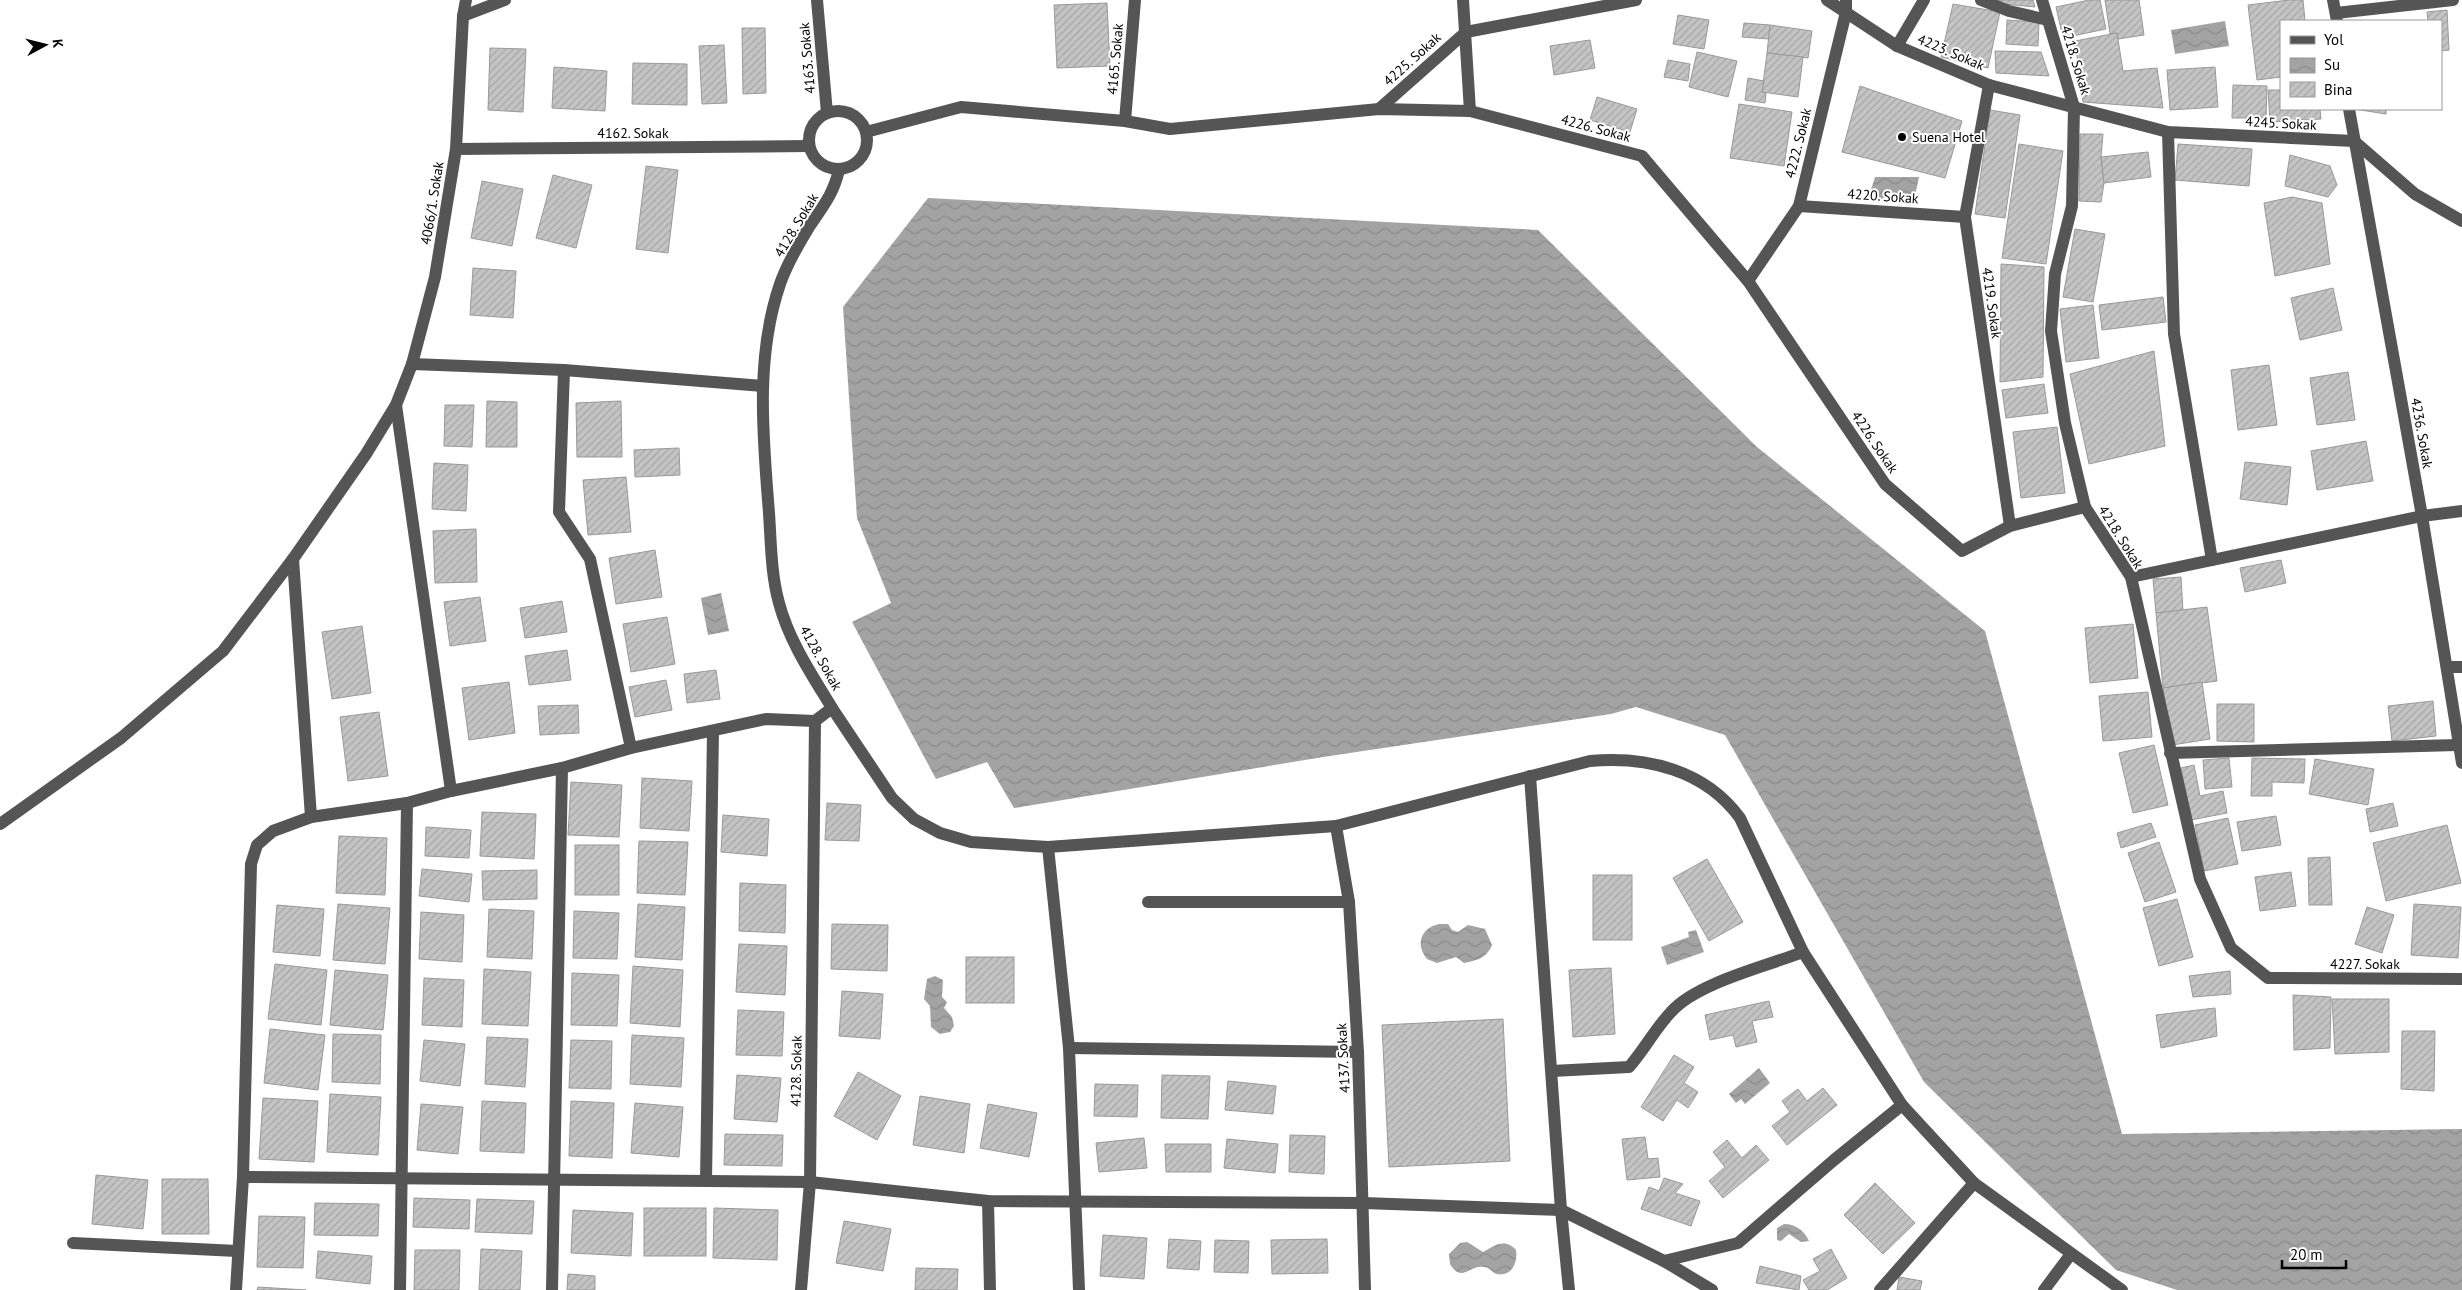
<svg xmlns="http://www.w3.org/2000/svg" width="2462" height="1290" viewBox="0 0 2462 1290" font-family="'PT Sans',sans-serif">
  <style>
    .water { fill: url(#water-waves) }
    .building { fill: url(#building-hatch); stroke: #999 }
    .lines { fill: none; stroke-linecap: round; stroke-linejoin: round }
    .minor { stroke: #555; stroke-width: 12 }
    .poi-dot { fill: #000; stroke: #fff; stroke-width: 2 }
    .labels { text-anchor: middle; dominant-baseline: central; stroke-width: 4; stroke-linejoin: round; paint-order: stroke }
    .street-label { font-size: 14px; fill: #000; stroke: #fff }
    .poi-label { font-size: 14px; fill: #000; stroke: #fff; text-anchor: start }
  </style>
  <defs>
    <pattern id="water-waves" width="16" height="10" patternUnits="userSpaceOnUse" patternTransform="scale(1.25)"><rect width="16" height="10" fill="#a3a3a3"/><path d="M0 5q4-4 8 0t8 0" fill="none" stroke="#8b8b8b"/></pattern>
    <pattern id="building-hatch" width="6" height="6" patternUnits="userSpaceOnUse" patternTransform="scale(1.25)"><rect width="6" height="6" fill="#c4c4c4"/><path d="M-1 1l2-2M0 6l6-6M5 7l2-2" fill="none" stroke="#a7a7a7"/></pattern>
  </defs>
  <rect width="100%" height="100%" fill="#fff"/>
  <!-- water -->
  <g class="water">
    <path d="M2225 21 2229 46 2175 54 2171 30Z"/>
    <path d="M1875 177H1919L1913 205 1869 196Z"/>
    <path d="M928 198 1538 230 1757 447 1985 631 2122 1134 2462 1129V1290H2177L2116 1270 1924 1082 1725 735 1636 707 1611 714 1323 757 1014 808 987 762 936 779 852 622 891 603 857 518 843 307Z"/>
    <path d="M721 593 729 631 708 635 701 598Z"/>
    <path d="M1439 924H1448L1452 930 1458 932 1468 925 1485 929 1492 945C1486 959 1477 960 1464 963L1456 957 1437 963 1427 959C1415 944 1421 928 1439 924Z"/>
    <path d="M1696 930 1704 952 1667 965 1661 947 1689 937 1688 932Z"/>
    <path d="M935 976 943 980 942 997 947 1002 944 1008 952 1017 954 1026 950 1032 940 1034 931 1027 930 1006 924 999 927 979Z"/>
    <path d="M1759 1068 1770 1083 1745 1104 1741 1099 1736 1103 1729 1094Z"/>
    <path d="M1784 1224C1795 1224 1804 1230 1809 1241L1801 1242 1789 1234 1781 1241 1777 1240V1228Z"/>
    <path d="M1467 1242 1483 1252C1495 1245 1505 1238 1516 1250 1518 1262 1512 1277 1497 1274 1492 1273 1490 1267 1484 1267 1470 1264 1462 1284 1450 1264L1449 1254 1460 1243Z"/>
  </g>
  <!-- building -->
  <g class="building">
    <path d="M1992 0H2033L2035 7 1993 3Z"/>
    <path d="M2089 0H2100L2106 29 2063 38 2056 7Z"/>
    <path d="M2105 0H2139L2144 35 2118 39 2117 33 2110 34Z"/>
    <path d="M2289 0H2303L2305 21H2281V77L2257 80 2248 5Z"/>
    <path d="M1107 3 1110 66 1057 68 1054 5Z"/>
    <path d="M1953 4 2000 12 1988 68 1941 57Z"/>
    <path d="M2447 10 2449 50 2441 51V21H2428L2427 12Z"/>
    <path d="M1678 15 1709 20 1704 49 1673 44Z"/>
    <path d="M2007 20 2039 22 2038 46 2006 44Z"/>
    <path d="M1744 23 1770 25 1769 39 1742 37Z"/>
    <path d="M1770 25 1812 31 1808 58 1767 53Z"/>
    <path d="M742 28H765L766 93 743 94Z"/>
    <path d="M2117 33 2123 71 2157 68 2163 108 2083 102 2075 41Z"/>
    <path d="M1590 40 1595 68 1554 75 1550 46Z"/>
    <path d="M724 45 727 103 702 104 699 46Z"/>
    <path d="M490 48 526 49 523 112 488 110Z"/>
    <path d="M1995 51 2041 52 2049 76 1996 73Z"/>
    <path d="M1697 52 1737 61 1728 97 1689 87Z"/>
    <path d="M1767 53 1803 57 1798 97 1762 92Z"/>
    <path d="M1668 60 1690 64 1688 81 1664 77Z"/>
    <path d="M633 63 687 64V105L632 104Z"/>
    <path d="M554 67 607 71 605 111 552 108Z"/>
    <path d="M2215 67 2218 107 2170 110 2167 70Z"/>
    <path d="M1748 78 1764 81 1762 92 1766 93 1765 103 1745 100Z"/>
    <path d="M2233 85 2267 86 2266 118H2232Z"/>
    <path d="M1860 86 1962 121 1945 178 1842 152Z"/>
    <path d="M2268 90H2281V109H2320L2321 119 2270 122Z"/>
    <path d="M1597 97 1637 109 1630 132 1590 120Z"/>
    <path d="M1739 104 1792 112 1784 166 1730 158Z"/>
    <path d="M2354 109H2386V114Z"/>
    <path d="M1990 110 2020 115 2005 218 1975 214Z"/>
    <path d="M2080 134H2103L2101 157 2104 183 2101 202 2079 201Z"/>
    <path d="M2019 144 2063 151 2046 264 2002 258Z"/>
    <path d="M2178 144 2252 149 2249 186 2175 180Z"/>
    <path d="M2148 152 2151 177 2104 183 2101 157Z"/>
    <path d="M2290 155 2330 166 2337 185 2328 197 2285 186Z"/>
    <path d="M646 166 678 170 668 253 636 249Z"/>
    <path d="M553 175 592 185 576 248 536 238Z"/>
    <path d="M482 181 523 189 512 246 471 238Z"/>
    <path d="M2292 197 2322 203 2330 264 2275 276 2264 203Z"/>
    <path d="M2075 229 2105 234 2093 302 2063 297Z"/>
    <path d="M2001 264 2044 267 2043 377 2000 382Z"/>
    <path d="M473 268 516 271 513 318 470 315Z"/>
    <path d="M2333 288 2342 330 2300 340 2291 298Z"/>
    <path d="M2163 297 2166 322 2102 330 2099 305Z"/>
    <path d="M2093 305 2099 358 2066 362 2060 309Z"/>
    <path d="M2154 351 2165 446 2089 464 2070 374Z"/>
    <path d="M2269 365 2277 425 2238 430 2231 370Z"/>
    <path d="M2348 372 2355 420 2317 425 2310 378Z"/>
    <path d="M2044 384 2048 413 2006 418 2002 390Z"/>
    <path d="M487 401 517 402V447H486Z"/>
    <path d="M621 401 622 457H577L576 403Z"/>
    <path d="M445 405H474L472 447 444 446Z"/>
    <path d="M2057 427 2065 493 2021 498 2013 432Z"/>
    <path d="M2366 441 2373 481 2317 490 2311 451Z"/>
    <path d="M679 448 680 475 635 477 634 450Z"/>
    <path d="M2245 462 2291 467 2287 505 2240 499Z"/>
    <path d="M434 463 468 465 466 511 432 509Z"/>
    <path d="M626 477 631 532 588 535 583 480Z"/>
    <path d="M476 529 477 582 435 583 433 531Z"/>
    <path d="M655 550 662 597 616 604 609 558Z"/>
    <path d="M2281 560 2286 583 2245 592 2240 568Z"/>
    <path d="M2181 577 2183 611 2156 613 2153 579Z"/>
    <path d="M480 597 486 641 450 646 444 602Z"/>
    <path d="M562 601 567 632 525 638 520 608Z"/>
    <path d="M2207 607 2217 681 2163 688 2156 613Z"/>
    <path d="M667 617 675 664 631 672 623 624Z"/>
    <path d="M2133 624 2138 678 2090 683 2085 628Z"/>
    <path d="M362 626 371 693 332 699 322 632Z"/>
    <path d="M567 650 571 680 529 685 525 656Z"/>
    <path d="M716 670 720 699 687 703 684 674Z"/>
    <path d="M666 680 672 710 635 717 629 687Z"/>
    <path d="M509 682 515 733 469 740 462 688Z"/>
    <path d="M2202 682 2210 739 2172 745 2163 688Z"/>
    <path d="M2148 692 2152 737 2103 741 2099 696Z"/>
    <path d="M2433 701 2436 736 2392 741 2388 706Z"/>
    <path d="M2217 704H2254V742L2217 741Z"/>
    <path d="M578 705 579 733 540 735 538 706Z"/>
    <path d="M379 712 388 776 348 781 340 717Z"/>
    <path d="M2154 745 2168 805 2133 813 2119 753Z"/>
    <path d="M2229 758 2232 787 2205 789 2203 760Z"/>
    <path d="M2252 758 2305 759 2304 783 2272 782V796H2251Z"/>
    <path d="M2315 759 2374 769 2368 805 2309 794Z"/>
    <path d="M2194 765 2200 796 2223 791 2227 813 2191 820 2181 768Z"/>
    <path d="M642 778 692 781 689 831 640 828Z"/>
    <path d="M571 782 622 785 619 837 568 835Z"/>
    <path d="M827 803 861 805 859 841 825 840Z"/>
    <path d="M2393 803 2398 826 2370 832 2366 809Z"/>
    <path d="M482 812 536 814 534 859 480 856Z"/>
    <path d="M723 815 769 819 767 856 721 852Z"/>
    <path d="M2276 816 2281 845 2242 851 2237 822Z"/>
    <path d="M2228 818 2238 864 2204 871 2195 825Z"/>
    <path d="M2151 823 2156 837 2121 848 2117 833Z"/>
    <path d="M2447 825 2461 883 2386 901 2373 843Z"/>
    <path d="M426 827 471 830 469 858 425 856Z"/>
    <path d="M339 836 387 838 385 895 336 893Z"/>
    <path d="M639 841 688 842 685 895 637 893Z"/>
    <path d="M2159 842 2176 892 2145 902 2128 853Z"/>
    <rect x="575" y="845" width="44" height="50"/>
    <path d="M2330 857 2332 905H2309L2308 858Z"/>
    <path d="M1707 859 1743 922 1709 941 1673 878Z"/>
    <path d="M422 869 472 874 469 902 419 896Z"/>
    <path d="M537 870V899L483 900 482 871Z"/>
    <path d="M2291 872 2296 906 2260 911 2255 877Z"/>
    <rect x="1593" y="875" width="39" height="65"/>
    <path d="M740 883 786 885 785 933 739 931Z"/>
    <path d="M2177 899 2193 957 2159 966 2143 908Z"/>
    <path d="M338 904 390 908 385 964 333 960Z"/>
    <path d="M638 904 685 907 682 960 635 957Z"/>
    <path d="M2414 904 2461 907 2458 958 2411 955Z"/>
    <path d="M277 905 324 909 320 956 273 952Z"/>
    <path d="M2367 907 2394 915 2382 953 2355 944Z"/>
    <path d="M489 909 534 911 532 959 487 957Z"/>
    <path d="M574 911 619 913 617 959 573 958Z"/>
    <path d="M421 912 464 915 462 962 419 959Z"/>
    <path d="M832 924 888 925 887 971 831 969Z"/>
    <path d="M739 944 787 946 785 995 736 992Z"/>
    <rect x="966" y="957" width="48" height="46"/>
    <path d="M275 964 327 970 321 1025 268 1019Z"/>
    <path d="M633 966 683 970 680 1027 630 1023Z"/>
    <path d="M1611 968 1615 1034 1573 1037 1569 970Z"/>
    <path d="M484 969 531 972 528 1026 482 1024Z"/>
    <path d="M335 970 388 975 383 1030 330 1025Z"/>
    <path d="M2230 971 2231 994 2193 997 2189 976Z"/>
    <path d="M572 973 619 975 617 1026 571 1025Z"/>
    <path d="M424 978 464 980 462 1027 422 1025Z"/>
    <path d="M842 991 883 994 880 1039 839 1036Z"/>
    <path d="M2293 995 2331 997 2330 1048 2294 1050Z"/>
    <path d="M2332 999H2389V1052L2335 1054Z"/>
    <path d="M1769 1001 1773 1017 1752 1021 1757 1042 1736 1047 1733 1035 1710 1040 1705 1015Z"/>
    <path d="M2215 1008 2217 1036 2161 1048 2156 1015Z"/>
    <path d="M738 1010 784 1012 782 1056 736 1055Z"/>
    <path d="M1503 1019 1510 1161 1389 1167 1382 1025Z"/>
    <path d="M270 1029 325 1035 318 1090 264 1083Z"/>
    <path d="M2402 1031H2435L2434 1091 2401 1089Z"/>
    <path d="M333 1034 381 1035 380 1084 332 1082Z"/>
    <path d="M632 1035 684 1038 681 1087 630 1084Z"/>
    <path d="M487 1037 528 1039 525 1087 485 1084Z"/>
    <path d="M424 1040 465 1044 460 1086 420 1081Z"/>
    <path d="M571 1040 612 1041 611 1089 569 1088Z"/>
    <path d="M1674 1055 1694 1067 1684 1083 1698 1092 1688 1108 1677 1100 1663 1121 1641 1107Z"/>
    <path d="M858 1072 901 1096 877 1140 834 1116Z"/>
    <path d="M737 1075 781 1078 777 1122 734 1119Z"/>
    <path d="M1162 1075 1210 1076 1208 1119 1161 1118Z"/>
    <path d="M1228 1081 1276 1086 1273 1114 1225 1110Z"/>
    <path d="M1095 1084 1138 1085 1137 1117 1094 1116Z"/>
    <path d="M1823 1088 1837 1105 1787 1145 1772 1126 1790 1112 1782 1101 1798 1089 1807 1101Z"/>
    <path d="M330 1094 381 1097 378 1155 327 1152Z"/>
    <path d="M920 1096 970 1104 964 1153 913 1145Z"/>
    <path d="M263 1098 318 1101 314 1162 259 1159Z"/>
    <path d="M482 1101 526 1103 524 1153 480 1151Z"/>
    <path d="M571 1101 614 1103 612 1158 569 1156Z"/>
    <path d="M635 1103 683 1107 679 1157 631 1153Z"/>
    <path d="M421 1104 463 1107 458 1154 417 1150Z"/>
    <path d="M988 1104 1037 1113 1029 1157 980 1148Z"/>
    <path d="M725 1134 783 1135 782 1166 724 1165Z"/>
    <path d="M1290 1135 1325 1136 1324 1174 1289 1172Z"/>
    <path d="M1645 1137 1648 1159 1658 1158 1660 1177 1627 1180 1622 1139Z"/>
    <path d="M1144 1138 1147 1168 1099 1172 1096 1143Z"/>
    <path d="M1227 1139 1278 1144 1275 1173 1224 1168Z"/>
    <path d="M1727 1140 1742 1158 1756 1145 1769 1160 1723 1198 1709 1181 1725 1167 1713 1152Z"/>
    <path d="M1165 1144H1211V1172H1166Z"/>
    <path d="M96 1175 148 1180 143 1229 92 1224Z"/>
    <path d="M1664 1178 1683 1184 1675 1193 1700 1201 1691 1226 1641 1209 1649 1187 1659 1191Z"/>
    <path d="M162 1179H208L209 1234H162Z"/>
    <path d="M1875 1183 1915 1223 1883 1254 1844 1215Z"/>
    <path d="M414 1198 470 1200 469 1229 413 1227Z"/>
    <path d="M477 1199 534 1201 532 1234 475 1232Z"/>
    <path d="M315 1203 379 1204 378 1236 314 1235Z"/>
    <rect x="644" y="1208" width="62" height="48"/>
    <path d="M714 1208 778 1210 777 1260 713 1258Z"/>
    <path d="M573 1210 633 1213 631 1256 571 1253Z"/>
    <path d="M259 1216 305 1217 303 1268 257 1267Z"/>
    <path d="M844 1221 891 1229 883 1271 836 1263Z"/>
    <path d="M1103 1235 1147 1238 1144 1279 1100 1276Z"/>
    <path d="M1169 1239 1201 1241 1199 1270 1167 1268Z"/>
    <path d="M1327 1239 1328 1273 1272 1274 1271 1240Z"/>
    <path d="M1215 1240 1249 1241 1248 1273 1214 1272Z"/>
    <path d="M481 1249 522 1251 520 1290H479Z"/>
    <path d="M1831 1249 1847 1278 1827 1290H1809L1803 1280 1820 1271 1813 1259Z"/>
    <path d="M415 1250H460L459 1290H414Z"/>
    <path d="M318 1251 372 1256 370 1284 316 1278Z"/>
    <path d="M1760 1266 1801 1276 1799 1290 1756 1283Z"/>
    <path d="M916 1268 958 1269 957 1290H915Z"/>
    <path d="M568 1274 595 1276V1290H567Z"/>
    <path d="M1899 1277 1922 1281 1920 1290H1897Z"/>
    <path d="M258 1287 306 1290H257Z"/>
  </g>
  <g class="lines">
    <!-- minor -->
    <g class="minor">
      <path d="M817 0 827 113"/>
      <path d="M1463 0 1470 111"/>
      <path d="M1827 0 1897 46 1989 85 2168 132 2354 141 2415 194 2462 221"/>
      <path d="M1981 0 2009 11 2048 20"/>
      <path d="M2042 0 2074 107 2072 206 2055 274 2051 331 2065 423 2085 507 2131 577 2200 879 2231 948 2268 978 2462 979"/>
      <path d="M2333 0 2337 21"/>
      <path d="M2336 13 2453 0"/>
      <path d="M463 16 505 0"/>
      <path d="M1897 46 1924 0"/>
      <path d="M1989 85 1965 217 2010 526"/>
      <path d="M1379 109 1466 32 1636 0"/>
      <path d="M2349 109 2422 516 2462 763"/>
      <circle cx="838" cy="140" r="29"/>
      <path d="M1125 121 1135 0"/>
      <path d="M866 132 961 107 1125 121 1170 129 1379 109 1470 111 1642 156 1748 281 1885 484 1962 551 2010 526 2085 507"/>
      <path d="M2168 132 2174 334 2212 560"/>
      <path d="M456 149 809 146"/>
      <path d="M1799 206 1965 217"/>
      <path d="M1748 281 1799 206 1846 12V0"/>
      <path d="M412 364 564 370 763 386"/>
      <path d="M564 370 559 512 590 559 631 748"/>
      <path d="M396 405 451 791"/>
      <path d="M293 559 311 817"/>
      <path d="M2131 577 2422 516 2462 511"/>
      <path d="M2448 667H2462"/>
      <path d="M832 708 892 798 914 819 940 833 971 842 1048 847 1336 826 1590 761C1647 756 1705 770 1740 818L1803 952 1902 1105 1974 1183 2122 1290"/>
      <path d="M2170 753 2457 745"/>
      <path d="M1530 776 1561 1210 1569 1290"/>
      <path d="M0 824 121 738 223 651 293 559 366 454 396 405 412 364 435 277 456 149 463 16 466 0"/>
      <path d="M1336 826 1349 902 1358 1052 1365 1290"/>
      <path d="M1048 847 1069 1048 1079 1290"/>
      <path d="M1148 902H1349"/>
      <path d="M1069 1048 1358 1052"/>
      <path d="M1552 1071 1629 1067C1644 1050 1655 1029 1671 1012 1696 983 1767 966 1803 952"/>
      <path d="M243 1177 810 1182 988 1201 1363 1203 1561 1210 1664 1261 1712 1290"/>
      <path d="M706 1181 713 731"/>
      <path d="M988 1201 990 1290"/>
      <path d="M73 1243 237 1251"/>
      <path d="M1664 1261 1738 1243 1834 1160 1902 1105"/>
      <path d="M236 1290 243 1177 251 864 257 845 273 831 311 817 407 803 451 791 562 768 631 748 766 719 815 721"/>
      <path d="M400 1290 407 803"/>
      <path d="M552 1290 562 768"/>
      <path d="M801 1290 810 1182 815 721 832 708C812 675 789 641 779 603 771 574 771 543 769 513 763 437 755 357 780 284 787 264 798 245 809 227 823 206 833 195 839 170"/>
      <path d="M1880 1290 1974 1183"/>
      <path d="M2044 1290 2071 1254"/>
    </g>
  </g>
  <!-- markers -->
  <circle class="poi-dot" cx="1902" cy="137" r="5"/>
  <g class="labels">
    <!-- street labels -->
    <g class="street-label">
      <text transform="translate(1951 52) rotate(23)">4223. Sokak</text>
      <text transform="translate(807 58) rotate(-95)">4163. Sokak</text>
      <text transform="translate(1115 59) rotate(-85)">4165. Sokak</text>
      <text transform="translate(1412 59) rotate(-42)">4225. Sokak</text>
      <text transform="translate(2076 60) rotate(73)">4218. Sokak</text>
      <text transform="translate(2281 123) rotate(3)">4245. Sokak</text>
      <text transform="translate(1596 128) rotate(15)">4226. Sokak</text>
      <text x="633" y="133">4162. Sokak</text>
      <text transform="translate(1798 143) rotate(-76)">4222. Sokak</text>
      <text transform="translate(1883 196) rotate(4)">4220. Sokak</text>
      <text transform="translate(432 203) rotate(-81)">4066/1. Sokak</text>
      <text transform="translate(796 225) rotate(-59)">4128. Sokak</text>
      <text transform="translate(1992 303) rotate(82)">4219. Sokak</text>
      <text transform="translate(2422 433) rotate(80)">4236. Sokak</text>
      <text transform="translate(1875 442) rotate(56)">4226. Sokak</text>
      <text transform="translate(2121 537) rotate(58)">4218. Sokak</text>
      <text transform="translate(821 658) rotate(61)">4128. Sokak</text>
      <text x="2365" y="964">4227. Sokak</text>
      <text transform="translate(1343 1058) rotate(-93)">4137. Sokak</text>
      <text transform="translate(796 1071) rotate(-89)">4128. Sokak</text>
    </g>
    <!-- poi labels -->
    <g class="poi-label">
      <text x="1912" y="137">Suena Hotel</text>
    </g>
  </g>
  <!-- legend -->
  <rect x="2280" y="20" width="162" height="90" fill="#ffffff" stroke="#999999"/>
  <rect x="2290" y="36" width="25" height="8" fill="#555555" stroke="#999999"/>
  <text x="2324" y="45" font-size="15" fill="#000000">Yol</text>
  <rect x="2290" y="58" width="25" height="15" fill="url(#water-waves)" stroke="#999999"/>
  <text x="2324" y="70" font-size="15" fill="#000000">Su</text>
  <rect x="2290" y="82" width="25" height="15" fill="url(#building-hatch)" stroke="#999999"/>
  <text x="2324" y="95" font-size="15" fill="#000000">Bina</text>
  <!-- north arrow -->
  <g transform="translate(45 45) rotate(83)" stroke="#ffffff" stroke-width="4" paint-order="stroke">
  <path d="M0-4L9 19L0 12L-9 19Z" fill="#000000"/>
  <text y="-8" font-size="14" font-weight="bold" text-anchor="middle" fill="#000000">K</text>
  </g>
  <!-- scale -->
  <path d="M2282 1260v8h64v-8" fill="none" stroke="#000000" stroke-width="2.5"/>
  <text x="2290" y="1260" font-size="15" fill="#000000" stroke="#ffffff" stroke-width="4" paint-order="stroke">20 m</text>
</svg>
